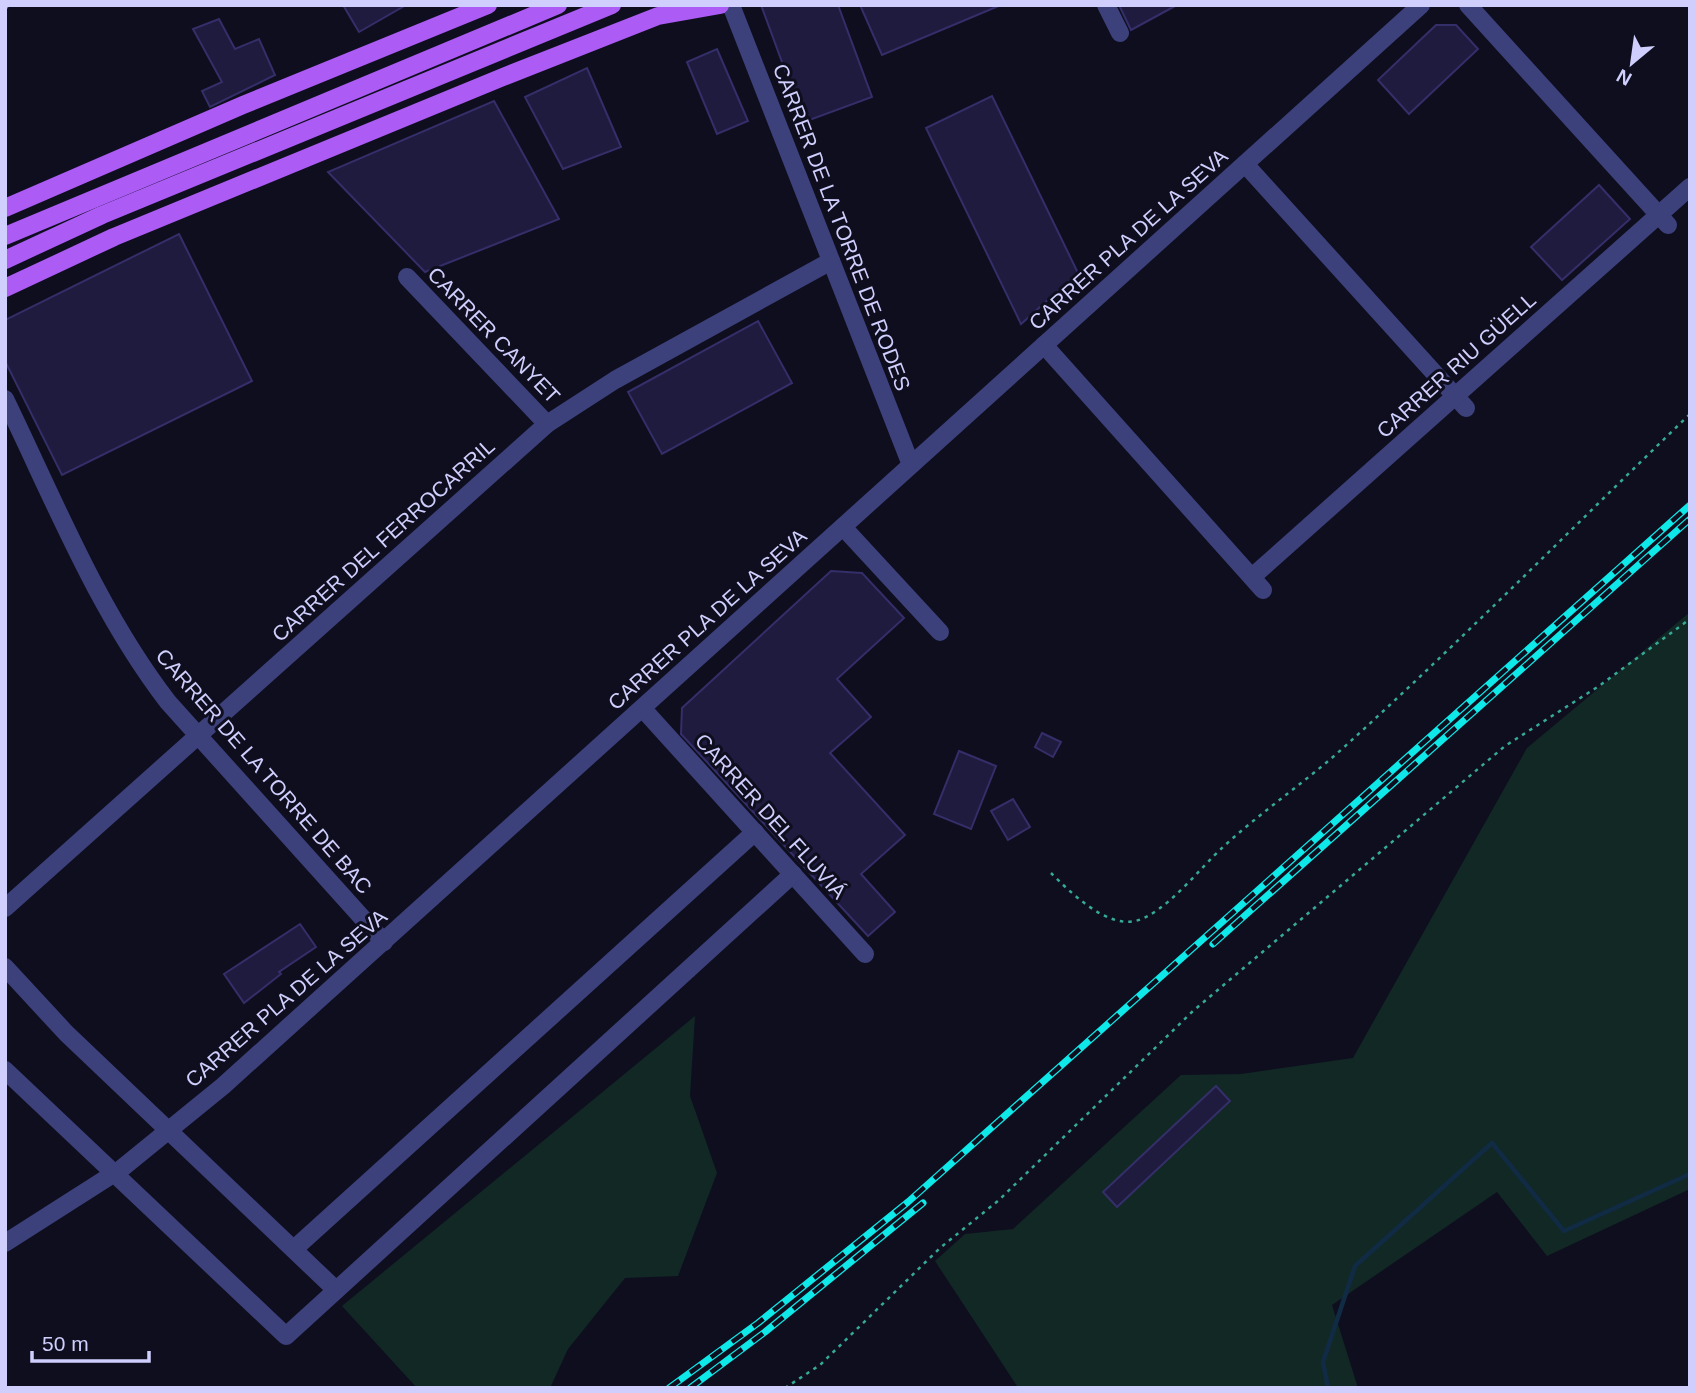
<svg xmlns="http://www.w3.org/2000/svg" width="1695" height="1393" viewBox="0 0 1695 1393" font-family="Arial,sans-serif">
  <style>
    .green { fill: #112825 }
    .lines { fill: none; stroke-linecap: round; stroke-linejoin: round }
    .stream { stroke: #112b45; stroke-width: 4.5 }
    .building { fill: #1f1b3f; stroke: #342e69; stroke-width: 2 }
    .path { stroke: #35aa97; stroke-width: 2.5; stroke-dasharray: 3.5 5; stroke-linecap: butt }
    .minor { stroke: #3c407b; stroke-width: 18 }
    .major { stroke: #ac5cf5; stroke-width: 18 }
    .rail-casing { stroke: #0ee8e8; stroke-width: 7 }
    .rail { stroke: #0f0e1f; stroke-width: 4.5; stroke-dasharray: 13; stroke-linecap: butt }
    .labels { text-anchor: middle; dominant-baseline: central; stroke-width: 6; stroke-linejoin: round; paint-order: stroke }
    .street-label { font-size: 21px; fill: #cfcefc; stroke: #0f0e1f }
  </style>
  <rect width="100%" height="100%" fill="#0f0e1f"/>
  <!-- green -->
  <g class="green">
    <path d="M1690 612V1189L1547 1256 1497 1192 1332 1305 1358 1388H1015L1017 1386 935 1261 965 1234 1013 1229 1181 1075 1241 1074 1353 1058 1527 748Z"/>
    <path d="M695 1016 690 1096 717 1173 678 1276 625 1278 568 1349 550 1388H417L342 1306Z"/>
  </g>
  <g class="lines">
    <!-- stream -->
    <path class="stream" d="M1328 1388 1323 1362 1355 1266 1492 1143 1564 1231 1690 1174"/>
  </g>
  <!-- building -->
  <g class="building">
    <path d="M343 5H406L359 32Z"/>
    <path d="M761 5H838L872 97 804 122Z"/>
    <path d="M860 5H1001L882 55Z"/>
    <path d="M1119 5H1177L1131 30Z"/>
    <path d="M219 19 235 49 259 39 275 75 210 107 202 91 222 82 193 29Z"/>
    <path d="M1436 25H1456L1478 49 1409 114 1378 80Z"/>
    <path d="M717 49 748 121 717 134 687 62Z"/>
    <path d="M587 68 621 147 563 169 525 97Z"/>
    <path d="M992 96 1078 273 1021 324 926 128Z"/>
    <path d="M494 101 559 219 425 272 328 172Z"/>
    <path d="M1599 185 1630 219 1562 280 1531 247Z"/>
    <path d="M179 234 252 381 62 475 5 361V320Z"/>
    <path d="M758 321 792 383 662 454 628 392Z"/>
    <path d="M831 571 862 573 904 618 837 679 871 717 830 753 905 835 861 874 895 912 868 936 681 734 682 708Z"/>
    <path d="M1042 733 1061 742 1053 757 1035 747Z"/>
    <path d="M959 751 996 766 971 829 934 814Z"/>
    <path d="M1013 799 1030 827 1008 840 991 811Z"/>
    <path d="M300 924 316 947 279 972 281 974 244 1003 224 974Z"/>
    <path d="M1216 1086 1230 1101 1117 1207 1103 1192Z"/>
  </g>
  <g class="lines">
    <!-- path -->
    <g class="path">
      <path d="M5 9 8 6"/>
      <path d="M1051 873C1069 891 1106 928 1135 921 1164 915 1201 867 1223 847 1261 812 1304 783 1342 749 1461 641 1574 526 1690 414"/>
      <path d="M785 1388 820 1365 940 1248 999 1200 1193 1011 1505 746 1599 686 1690 619"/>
    </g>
    <!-- minor -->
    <g class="minor">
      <path d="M731 5 911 465"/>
      <path d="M1106 5 1120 33"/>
      <path d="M1468 5 1668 225"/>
      <path d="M1245 164 1466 408"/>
      <path d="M407 277 547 424"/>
      <path d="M1044 345 1263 590"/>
      <path d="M5 399C55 502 98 611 168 702L384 942"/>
      <path d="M843 527 940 632"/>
      <path d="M1252 577 1690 187"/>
      <path d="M643 709 865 954"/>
      <path d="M5 908 547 424 615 380 831 261"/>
      <path d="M5 967 66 1033 336 1290"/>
      <path d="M5 1070 286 1336 793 874"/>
      <path d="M5 1243 121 1169 223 1086 1421 5"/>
      <path d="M294 1249 755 832"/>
    </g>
    <!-- major -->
    <g class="major">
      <path d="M5 208 243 105 488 5"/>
      <path d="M5 236 558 5"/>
      <path d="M5 260 102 215 612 5"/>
      <path d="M5 288 114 237 503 77 658 16 720 5"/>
    </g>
    <!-- rail casing -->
    <g class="rail-casing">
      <g id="rail">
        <path d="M1213 944 1690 519"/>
        <path d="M669 1388 758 1323 908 1202 1690 505"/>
        <path d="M690 1388 765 1332 923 1203"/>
      </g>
    </g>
    <!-- rail -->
    <use href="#rail" class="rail"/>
  </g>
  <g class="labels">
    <!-- street labels -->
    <g class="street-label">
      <text transform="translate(842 227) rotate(69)">CARRER DE LA TORRE DE RODES</text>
      <text transform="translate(1128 239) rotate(-42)">CARRER PLA DE LA SEVA</text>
      <text transform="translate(494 335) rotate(46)">CARRER CANYET</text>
      <text transform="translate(1456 365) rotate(-42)">CARRER RIU GÜELL</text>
      <text transform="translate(383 540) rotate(-42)">CARRER DEL FERROCARRIL</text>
      <text transform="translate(707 619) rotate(-42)">CARRER PLA DE LA SEVA</text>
      <text transform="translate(264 771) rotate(49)">CARRER DE LA TORRE DE BAC</text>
      <text transform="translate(771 816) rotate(48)">CARRER DEL FLUVIÁ</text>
      <text transform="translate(286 998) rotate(-41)">CARRER PLA DE LA SEVA</text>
    </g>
  </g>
  <!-- border -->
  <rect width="1695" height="1393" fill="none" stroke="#cfcefc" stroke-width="14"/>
  <!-- north arrow -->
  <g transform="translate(1632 63) rotate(209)" stroke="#0f0e1f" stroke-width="5" paint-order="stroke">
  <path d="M0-5L12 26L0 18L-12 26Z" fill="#cfcefc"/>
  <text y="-10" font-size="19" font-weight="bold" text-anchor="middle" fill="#cfcefc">N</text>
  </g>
  <!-- scale -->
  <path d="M32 1351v10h117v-10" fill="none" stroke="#cfcefc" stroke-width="3.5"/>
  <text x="42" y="1351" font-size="21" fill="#cfcefc" stroke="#0f0e1f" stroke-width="5" paint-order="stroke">50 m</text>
</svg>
